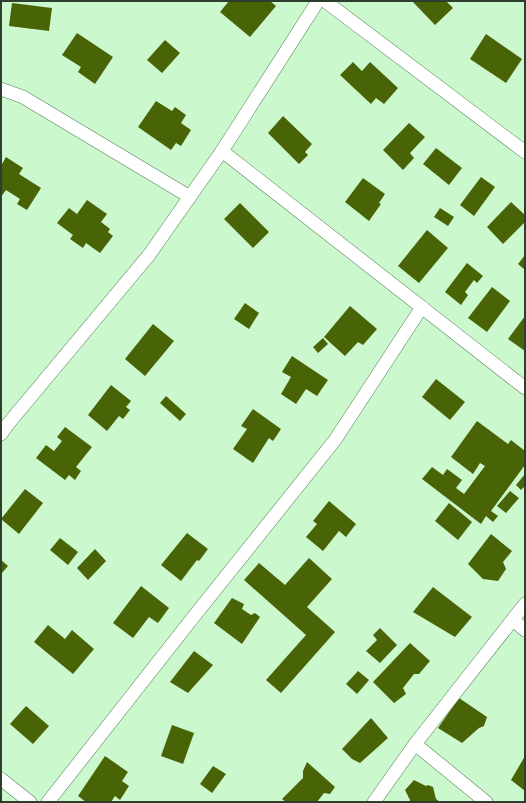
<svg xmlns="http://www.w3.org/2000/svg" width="526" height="803" viewBox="0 0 526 803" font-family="'PT Sans',sans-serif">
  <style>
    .building { fill: #496407 }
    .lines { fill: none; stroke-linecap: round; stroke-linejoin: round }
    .minor-casing { stroke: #567e59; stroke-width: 14 }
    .minor { stroke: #fff; stroke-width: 13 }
  </style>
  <rect width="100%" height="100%" fill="#ccf8ce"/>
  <!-- building -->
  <g class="building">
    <path d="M229 1H270L276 6 250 37 220 12Z"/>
    <path d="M412 1H446L453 8 435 25Z"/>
    <path d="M12 3 52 8 49 31 9 26Z"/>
    <path d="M77 33 113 57 95 84 78 72 81 67 62 55Z"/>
    <path d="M486 34 522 59 506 83 470 59Z"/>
    <path d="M165 40 180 53 162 73 147 60Z"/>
    <path d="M353 62 362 71 370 62 398 88 384 104 376 98 371 104 340 75Z"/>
    <path d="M156 101 172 111 175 107 186 115 181 123 191 130 181 146 176 143 171 150 138 127Z"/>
    <path d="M283 116 312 144 305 152 308 155 299 164 268 133Z"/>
    <path d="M409 123 425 137 410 153 414 158 403 170 383 150Z"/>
    <path d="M436 148 462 168 449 185 423 164Z"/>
    <path d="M6 157 23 168 19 174 41 188 27 210 17 204 20 199 6 190 1 197V166Z"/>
    <path d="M481 177 495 187 474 216 460 205Z"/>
    <path d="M363 178 385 194 379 203 381 204 369 221 345 202Z"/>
    <path d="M87 200 107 214 101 222 110 229 108 232 113 236 100 253 86 243 83 248 70 239 73 235 57 223 69 208 77 214Z"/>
    <path d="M511 202 525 215V222L503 244 487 227Z"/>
    <path d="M240 203 269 232 253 248 224 219Z"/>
    <path d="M440 208 454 217 448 226 434 217Z"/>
    <path d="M427 230 448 248 419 283 398 266Z"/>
    <path d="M525 255V270L518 264Z"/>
    <path d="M467 263 483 276 477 283 474 280 465 292 468 295 461 305 445 292Z"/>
    <path d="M492 287 510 301 487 332 468 318Z"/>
    <path d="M245 303 259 313 249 329 234 319Z"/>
    <path d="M350 306 377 329 363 345 358 342 345 356 324 337Z"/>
    <path d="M525 316V351L508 339Z"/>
    <path d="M153 324 174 341 145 376 125 359Z"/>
    <path d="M323 338 328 344 318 353 313 347Z"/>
    <path d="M292 356 328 380 317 396 306 389 296 404 281 394 291 377 282 372Z"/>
    <path d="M436 379 465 402 450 420 422 397Z"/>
    <path d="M111 385 131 401 126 407 130 410 123 419 119 416 107 431 88 415Z"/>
    <path d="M166 396 186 414 180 421 160 403Z"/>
    <path d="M253 409 281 429 273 441 269 438 253 463 233 449 247 429 241 426Z"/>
    <path d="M477 421 508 444 511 440 525 451V465L491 511 498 516 493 522 486 516 481 524 422 479 432 467 443 475 447 469 462 480 456 488 464 494 485 466 480 463 473 474 451 457Z"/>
    <path d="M65 427 92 447 76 467 81 471 75 480 69 475 65 480 36 458 46 445 54 451 62 441 57 437Z"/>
    <path d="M525 474V486L521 490 516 485Z"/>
    <path d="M25 489 43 503 19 534 1 519Z"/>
    <path d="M510 491 519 498 506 513 497 506Z"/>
    <path d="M329 501 356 524 346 537 339 531 323 551 306 537 317 524 313 521Z"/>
    <path d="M449 503 472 522 458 540 435 521Z"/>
    <path d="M187 533 208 549 199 561 197 560 181 581 161 565Z"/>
    <path d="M491 534 512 551 503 562 506 569 498 581 483 579 468 564Z"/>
    <path d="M60 538 78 552 68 565 50 550Z"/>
    <path d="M95 549 106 561 88 580 77 568Z"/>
    <path d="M309 558 332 579 307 607 335 632 281 693 266 680 306 635 244 580 259 563 285 585Z"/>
    <path d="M1 560 8 566 1 574Z"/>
    <path d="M141 586 169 608 158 623 149 617 133 638 113 623Z"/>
    <path d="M433 587 472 617 455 637 413 612Z"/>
    <path d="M232 598 244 604 242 609 251 615 255 613 260 617 242 644 214 623Z"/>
    <path d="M48 625 65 639 72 630 94 649 73 674 34 642Z"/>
    <path d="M380 628 397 645 380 663 366 651 377 640 373 635Z"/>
    <path d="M410 643 430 661 419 674H414L403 688 406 694 394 703 373 682Z"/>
    <path d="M194 651 213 665 188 693 170 682Z"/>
    <path d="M358 671 369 680 357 694 346 684Z"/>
    <path d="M459 698 487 717 484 726 479 728 462 743 438 728Z"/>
    <path d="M26 706 49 726 33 744 10 724Z"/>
    <path d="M371 718 388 738 360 763 352 759 342 749Z"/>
    <path d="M172 725 194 733 183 764 161 756Z"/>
    <path d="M105 756 128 772 122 781 129 786 120 800 115 796 111 802H86L78 796Z"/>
    <path d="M525 756V791L511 780Z"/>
    <path d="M307 762 335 787 330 794 324 793 317 802H286L282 799 303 778V771Z"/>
    <path d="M213 766 226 774 212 793 200 784Z"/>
    <path d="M414 780 426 786 428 785 433 787 436 799 440 802H409L410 800 405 790Z"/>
  </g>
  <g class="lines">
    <!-- minor casing -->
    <g class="minor-casing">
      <g id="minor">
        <path d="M325 1 525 152"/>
        <path d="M1 89 23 97 190 197"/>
        <path d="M222 151 525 388"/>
        <path d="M1 434 8 424 149 255 222 151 318 1"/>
        <path d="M513 620 525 630"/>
        <path d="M415 744 486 802"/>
        <path d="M1 779 30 802"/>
        <path d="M48 802 195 615 335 440 422 307"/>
        <path d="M374 802 415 744 525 604"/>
      </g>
    </g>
    <!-- minor -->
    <use href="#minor" class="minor"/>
  </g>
  <!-- border -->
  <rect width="526" height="803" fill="none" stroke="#2d3e2e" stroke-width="4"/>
</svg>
